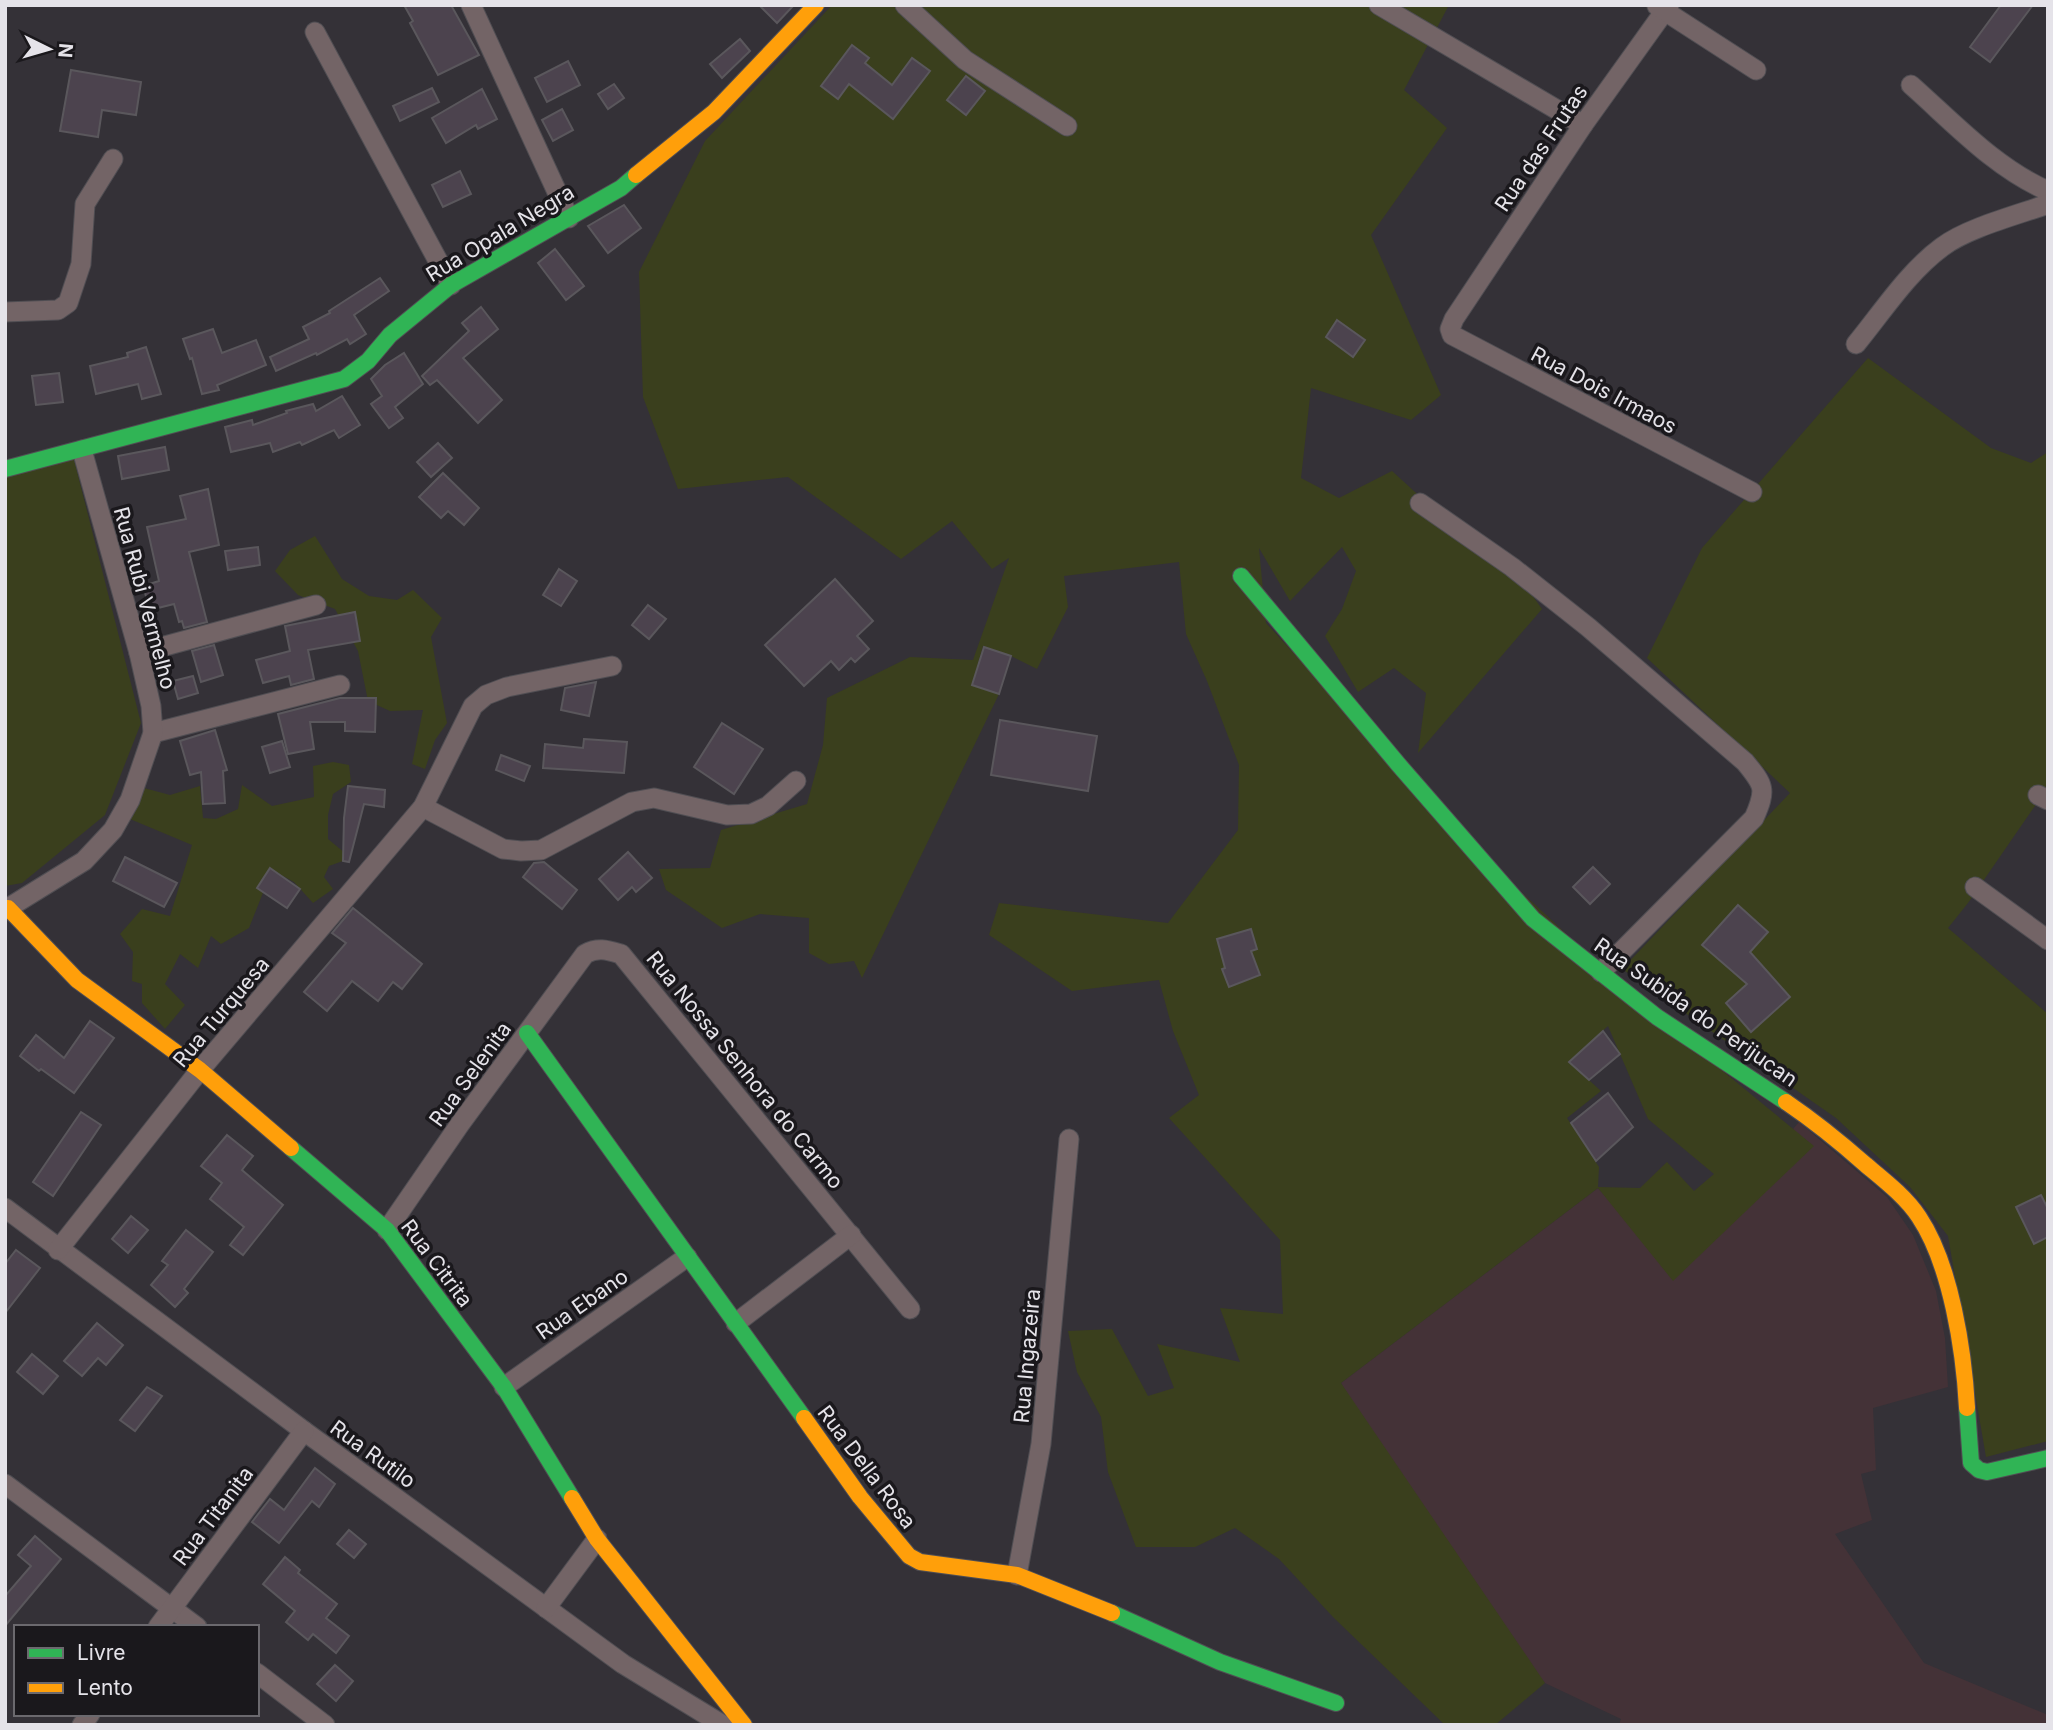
<svg xmlns="http://www.w3.org/2000/svg" width="2053" height="1730" viewBox="0 0 2053 1730" font-family="Inter,sans-serif">
  <style>
    .industrial { fill: #443237 }
    .green { fill: #3a3f1d; fill-rule: evenodd }
    .building { fill: #4c434e; stroke: #5a575c; stroke-width: 2 }
    .lines { fill: none; stroke-linecap: round; stroke-linejoin: round }
    .street-casing { stroke: #504e53; stroke-width: 21 }
    .fast-casing { stroke: #504e53; stroke-width: 18 }
    .slow-casing { stroke: #504e53; stroke-width: 18 }
    .street { stroke: #736466; stroke-width: 19 }
    .fast { stroke: #30b455; stroke-width: 16 }
    .slow { stroke: #ff9f0a; stroke-width: 16 }
    .labels { text-anchor: middle; dominant-baseline: central; stroke-width: 7; stroke-linejoin: round; paint-order: stroke }
    .street-label { font-size: 21px; fill: #e5e3e9; stroke: #1a181c }
  </style>
  <rect width="100%" height="100%" fill="#343137"/>
  <!-- industrial -->
  <path class="industrial" d="M1799 1122 1887 1197 1913 1235 1936 1291 1945 1338 1948 1387 1873 1408 1876 1470 1861 1474 1872 1520 1835 1534 1924 1663 2048 1715V1725H1619L1621 1719 1545 1683 1457 1577 1341 1383 1598 1188 1673 1270Z"/>
  <!-- green -->
  <g class="green">
    <path d="M832 5H1449L1404 90 1447 128 1371 235 1441 395 1411 420 1311 388 1301 478 1339 498 1392 471 1449 523 1512 567 1542 609 1418 753 1426 693 1394 668 1358 692 1325 636 1342 609 1356 571 1342 547 1290 601 1259 548 1266 623 1462 837 1646 1008 1814 1146 1673 1281 1598 1188 1341 1383 1545 1683 1495 1725H1445L1333 1617 1279 1559 1235 1528 1195 1547H1136L1108 1472 1101 1417 1077 1372 1068 1331 1112 1329 1148 1396 1174 1388 1157 1344 1240 1362 1220 1308 1283 1314 1280 1240 1169 1118 1199 1095 1173 1031 1159 980 1072 991 989 935 999 903 1168 923 1238 830 1239 765 1207 681 1186 634 1179 562 1064 576 1068 607 1037 669 1011 656 983 646 972 685 999 694 862 978 854 961 829 964 809 953V918L760 914 722 928 666 890 659 869 710 868 721 830 807 804 823 745 827 698 910 657 973 660 1009 558 992 569 952 521 901 559 788 477 678 489 643 397 639 272 705 141ZM1608 1026 1648 1119 1714 1174 1694 1191 1667 1162 1640 1188 1598 1187 1599 1167 1567 1118 1601 1091 1569 1062Z"/>
    <path d="M1868 358 1991 448 2031 463 2048 452V787L1968 903 1948 928 2048 1014V1441L1986 1457 1948 1236 1910 1187 1836 1118 1622 969 1790 793 1647 658 1702 548Z"/>
    <path d="M72 452 141 723 105 815 22 883 5 886V469Z"/>
    <path d="M315 536 342 579 369 596 397 600 413 590 442 618 431 637 447 723 435 740 425 769 412 764 423 710 390 711 368 701 358 651 335 609 298 595 275 571 290 550Z"/>
    <path d="M333 762 349 765 351 782 333 794 328 815V839L351 858 329 866 324 877 333 889 313 903 294 882 272 870 249 928 221 944 211 936 198 968 180 954 165 984 185 1005 165 1029 142 1003V984L132 981 133 952 120 934 142 909 170 916 192 845 130 819 144 788 170 795 200 786 203 818 216 819 238 809 242 785 272 806 314 797 313 766Z"/>
  </g>
  <!-- building -->
  <g class="building">
    <path d="M404 5H451L479 55 438 75 410 23 413 21Z"/>
    <path d="M759 5H794L777 23Z"/>
    <path d="M2001 5H2033L1990 62 1970 47Z"/>
    <path d="M740 39 750 51 722 78 710 64Z"/>
    <path d="M852 45 869 58 865 63 892 85 912 58 930 71 893 119 849 84 838 99 821 86Z"/>
    <path d="M568 61 580 85 547 102 535 78Z"/>
    <path d="M71 70 141 82 136 115 102 110 98 137 60 131Z"/>
    <path d="M966 76 985 91 966 115 947 100Z"/>
    <path d="M614 84 624 98 608 109 598 94Z"/>
    <path d="M432 88 439 102 400 121 393 106Z"/>
    <path d="M482 89 497 119 478 129 476 125 446 143 432 118Z"/>
    <path d="M562 109 573 130 553 141 542 120Z"/>
    <path d="M460 171 471 194 443 207 432 185Z"/>
    <path d="M624 205 641 228 608 253 588 226Z"/>
    <path d="M555 249 584 286 566 300 538 263Z"/>
    <path d="M380 278 389 291 354 315 366 334 350 344 347 339 317 355 316 353 276 371 270 357 309 339 303 327 330 313 329 311Z"/>
    <path d="M481 307 498 329 463 358 502 400 478 423 437 380 430 385 422 376 469 331 462 323Z"/>
    <path d="M1337 320 1365 340 1353 357 1326 337Z"/>
    <path d="M213 329 222 353 256 340 266 365 217 385 219 390 202 394 192 358 190 359 183 339Z"/>
    <path d="M146 347 161 394 142 399 138 384 96 394 90 366 128 357 127 353Z"/>
    <path d="M404 353 423 384 395 407 403 418 389 428 371 404 382 396 371 379 385 365Z"/>
    <path d="M59 373 63 402 36 405 32 376Z"/>
    <path d="M342 396 360 425 339 438 334 430 302 445 300 442 273 452 270 443 231 452 225 427 252 420 253 425 287 413 286 411 313 404 316 411Z"/>
    <path d="M438 443 452 458 431 477 417 462Z"/>
    <path d="M165 447 169 470 122 479 118 456Z"/>
    <path d="M443 473 479 508 464 525 448 511 441 518 419 497Z"/>
    <path d="M208 489 219 545 189 552 207 622 184 628 182 621 179 622 174 604 150 610 143 586 159 581 147 527 186 519 180 496Z"/>
    <path d="M127 512 134 534 120 539 114 517Z"/>
    <path d="M258 547 260 565 228 570 225 551Z"/>
    <path d="M559 569 577 581 561 606 543 595Z"/>
    <path d="M835 579 873 621 857 636 869 649 855 662 851 658 839 670 831 661 804 686 765 645Z"/>
    <path d="M648 605 666 619 649 639 632 625Z"/>
    <path d="M355 612 360 641 308 650 314 679 291 685 289 676 263 683 256 660 290 651 285 626Z"/>
    <path d="M214 645 223 675 201 682 192 651Z"/>
    <path d="M984 647 1011 656 999 694 972 685Z"/>
    <path d="M193 676 198 693 178 699 173 681Z"/>
    <path d="M596 682 589 716 561 710 565 688Z"/>
    <path d="M340 698H376L375 732 345 731V722H310L314 749 288 754 278 714Z"/>
    <path d="M1000 720 1097 736 1088 791 991 775Z"/>
    <path d="M722 723 763 749 734 794 694 767Z"/>
    <path d="M215 730 227 770 223 771 225 803 203 804 201 772 190 775 180 741Z"/>
    <path d="M584 739 627 742 624 773 543 768 545 744 583 748Z"/>
    <path d="M282 741 290 767 270 773 262 747Z"/>
    <path d="M501 755 530 766 524 781 496 770Z"/>
    <path d="M348 786 385 790 384 807 364 804 349 862 343 861 344 818Z"/>
    <path d="M628 852 652 878 636 892 632 887 618 900 599 879Z"/>
    <path d="M125 857 177 883 164 907 113 881Z"/>
    <path d="M544 862 577 890 562 909 523 877 534 863Z"/>
    <path d="M1593 867 1610 884 1590 904 1573 887Z"/>
    <path d="M270 868 300 889 287 908 257 888Z"/>
    <path d="M1738 905 1768 932 1750 952 1790 997 1751 1032 1726 1003 1747 984 1702 945Z"/>
    <path d="M353 908 422 964 402 989 393 982 378 1001 352 981 327 1011 304 992 346 943 332 933Z"/>
    <path d="M1251 929 1257 949 1251 951 1260 975 1229 987 1222 969 1225 968 1217 939Z"/>
    <path d="M90 1021 114 1038 74 1093 41 1069 39 1071 20 1056 36 1035 64 1058Z"/>
    <path d="M1603 1031 1620 1054 1589 1080 1569 1062Z"/>
    <path d="M1608 1093 1633 1127 1596 1161 1571 1123Z"/>
    <path d="M81 1112 101 1125 53 1196 33 1182Z"/>
    <path d="M227 1135 253 1156 242 1170 283 1205 243 1255 230 1245 244 1227 210 1199 222 1183 201 1166Z"/>
    <path d="M2041 1195 2048 1209V1237L2034 1244 2016 1207Z"/>
    <path d="M131 1216 148 1230 128 1253 112 1239Z"/>
    <path d="M186 1230 213 1252 184 1289 188 1293 175 1307 151 1285 168 1265 162 1261Z"/>
    <path d="M16 1250 40 1268 5 1313V1264Z"/>
    <path d="M97 1323 123 1345 106 1365 98 1358 82 1376 64 1361Z"/>
    <path d="M32 1354 58 1376 43 1394 17 1372Z"/>
    <path d="M147 1387 162 1396 135 1431 120 1420Z"/>
    <path d="M315 1468 335 1484 319 1507 312 1501 279 1543 252 1522 270 1499 284 1510Z"/>
    <path d="M349 1530 366 1544 354 1558 337 1544Z"/>
    <path d="M35 1536 61 1559 5 1626V1596L31 1566 18 1555Z"/>
    <path d="M285 1557 300 1570 298 1573 337 1604 326 1618 349 1636 336 1653 313 1634 308 1640 286 1622 295 1611 263 1584Z"/>
    <path d="M335 1665 353 1681 336 1701 317 1684Z"/>
  </g>
  <g class="lines">
    <!-- street casing -->
    <g class="street-casing">
      <g id="street">
        <path d="M471 5 569 218"/>
        <path d="M905 5 965 60 1067 126"/>
        <path d="M1379 5 1583 125"/>
        <path d="M1669 5 1583 125 1454 319 1450 329 1452 335 1752 492"/>
        <path d="M1657 6 1756 70"/>
        <path d="M315 32 451 285"/>
        <path d="M1911 85C1954 123 1995 168 2048 191"/>
        <path d="M5 312 58 310 68 303 81 264 85 204 113 159"/>
        <path d="M1856 344C1883 311 1908 272 1942 247 1967 228 2017 215 2048 204"/>
        <path d="M1420 503 1512 567 1588 627 1745 762C1764 785 1767 789 1754 818L1601 972"/>
        <path d="M139 653 316 605"/>
        <path d="M153 733 340 685"/>
        <path d="M2038 795 2048 800"/>
        <path d="M423 807 503 849 521 851 541 850 632 802 654 798 727 815 751 814 768 806 796 781"/>
        <path d="M1975 887 2048 940"/>
        <path d="M8 908 84 861 113 830 130 800 153 733 151 706 139 653 82 450"/>
        <path d="M5 1208 304 1431 623 1664 723 1725"/>
        <path d="M387 1230 460 1124 585 954C598 947 607 950 621 954L910 1309"/>
        <path d="M58 1250 200 1070 423 807 473 706 486 695 507 687 612 666"/>
        <path d="M736 1323 851 1235"/>
        <path d="M504 1387 687 1257"/>
        <path d="M5 1484 197 1627"/>
        <path d="M1017 1575 1041 1444 1069 1139"/>
        <path d="M546 1608 597 1539"/>
        <path d="M158 1627 304 1431"/>
        <path d="M257 1673 325 1725"/>
        <path d="M82 1725 90 1714"/>
      </g>
    </g>
    <!-- fast casing -->
    <g class="fast-casing">
      <g id="fast">
        <path d="M5 469 344 379 368 361 390 335 451 285 621 188 636 175"/>
        <path d="M1241 576 1398 764 1533 919 1657 1017 1786 1102"/>
        <path d="M527 1033 804 1418"/>
        <path d="M291 1148 387 1230 504 1387 572 1498"/>
        <path d="M1967 1408 1971 1463 1979 1470 1987 1472 2048 1458"/>
        <path d="M1112 1613 1220 1662 1336 1703"/>
      </g>
    </g>
    <!-- slow casing -->
    <g class="slow-casing">
      <g id="slow">
        <path d="M636 175 714 112 816 5"/>
        <path d="M5 908H8L77 980 200 1070 291 1148"/>
        <path d="M1786 1102C1814 1121 1840 1142 1866 1165 1884 1180 1906 1197 1919 1217 1951 1265 1964 1351 1967 1408"/>
        <path d="M804 1418 860 1497 909 1556 920 1562 1017 1575 1112 1613"/>
        <path d="M572 1498 597 1539 744 1725"/>
      </g>
    </g>
    <!-- street -->
    <use href="#street" class="street"/>
    <!-- fast -->
    <use href="#fast" class="fast"/>
    <!-- slow -->
    <use href="#slow" class="slow"/>
  </g>
  <g class="labels">
    <!-- street labels -->
    <g class="street-label">
      <text transform="translate(1541 148) rotate(-56)">Rua das Frutas</text>
      <text transform="translate(500 233) rotate(-31)">Rua Opala Negra</text>
      <text transform="translate(1604 390) rotate(28)">Rua Dois Irmaos</text>
      <text transform="translate(145 598) rotate(75)">Rua Rubi Vermelho</text>
      <text transform="translate(221 1012) rotate(-50)">Rua Turquesa</text>
      <text transform="translate(1696 1012) rotate(35)">Rua Subida do Perijucan</text>
      <text transform="translate(745 1070) rotate(51)">Rua Nossa Senhora do Carmo</text>
      <text transform="translate(470 1074) rotate(-54)">Rua Selenita</text>
      <text transform="translate(437 1263) rotate(53)">Rua Citrita</text>
      <text transform="translate(582 1304) rotate(-35)">Rua Ebano</text>
      <text transform="translate(1027 1356) rotate(-85)">Rua Ingazeira</text>
      <text transform="translate(373 1454) rotate(36)">Rua Rutilo</text>
      <text transform="translate(867 1467) rotate(53)">Rua Della Rosa</text>
      <text transform="translate(213 1516) rotate(-53)">Rua Titanita</text>
    </g>
  </g>
  <!-- border -->
  <rect width="2053" height="1730" fill="none" stroke="#e5e3e9" stroke-width="14"/>
  <!-- legend -->
  <rect x="14" y="1625" width="245" height="91" fill="#1a181c" stroke="#6b696e" stroke-width="2"/>
  <rect x="28" y="1648" width="35" height="10" fill="#30b455" stroke="#6b696e" stroke-width="2"/>
  <text x="77" y="1660" font-size="21" fill="#e5e3e9">Livre</text>
  <rect x="28" y="1683" width="35" height="10" fill="#ff9f0a" stroke="#6b696e" stroke-width="2"/>
  <text x="77" y="1695" font-size="21" fill="#e5e3e9">Lento</text>
  <!-- north arrow -->
  <g transform="translate(49 49) rotate(95)" stroke="#1a181c" stroke-width="5" paint-order="stroke">
  <path d="M0-5L12 26L0 18L-12 26Z" fill="#e5e3e9"/>
  <text y="-10" font-size="19" font-weight="bold" text-anchor="middle" fill="#e5e3e9">N</text>
  </g>
</svg>
